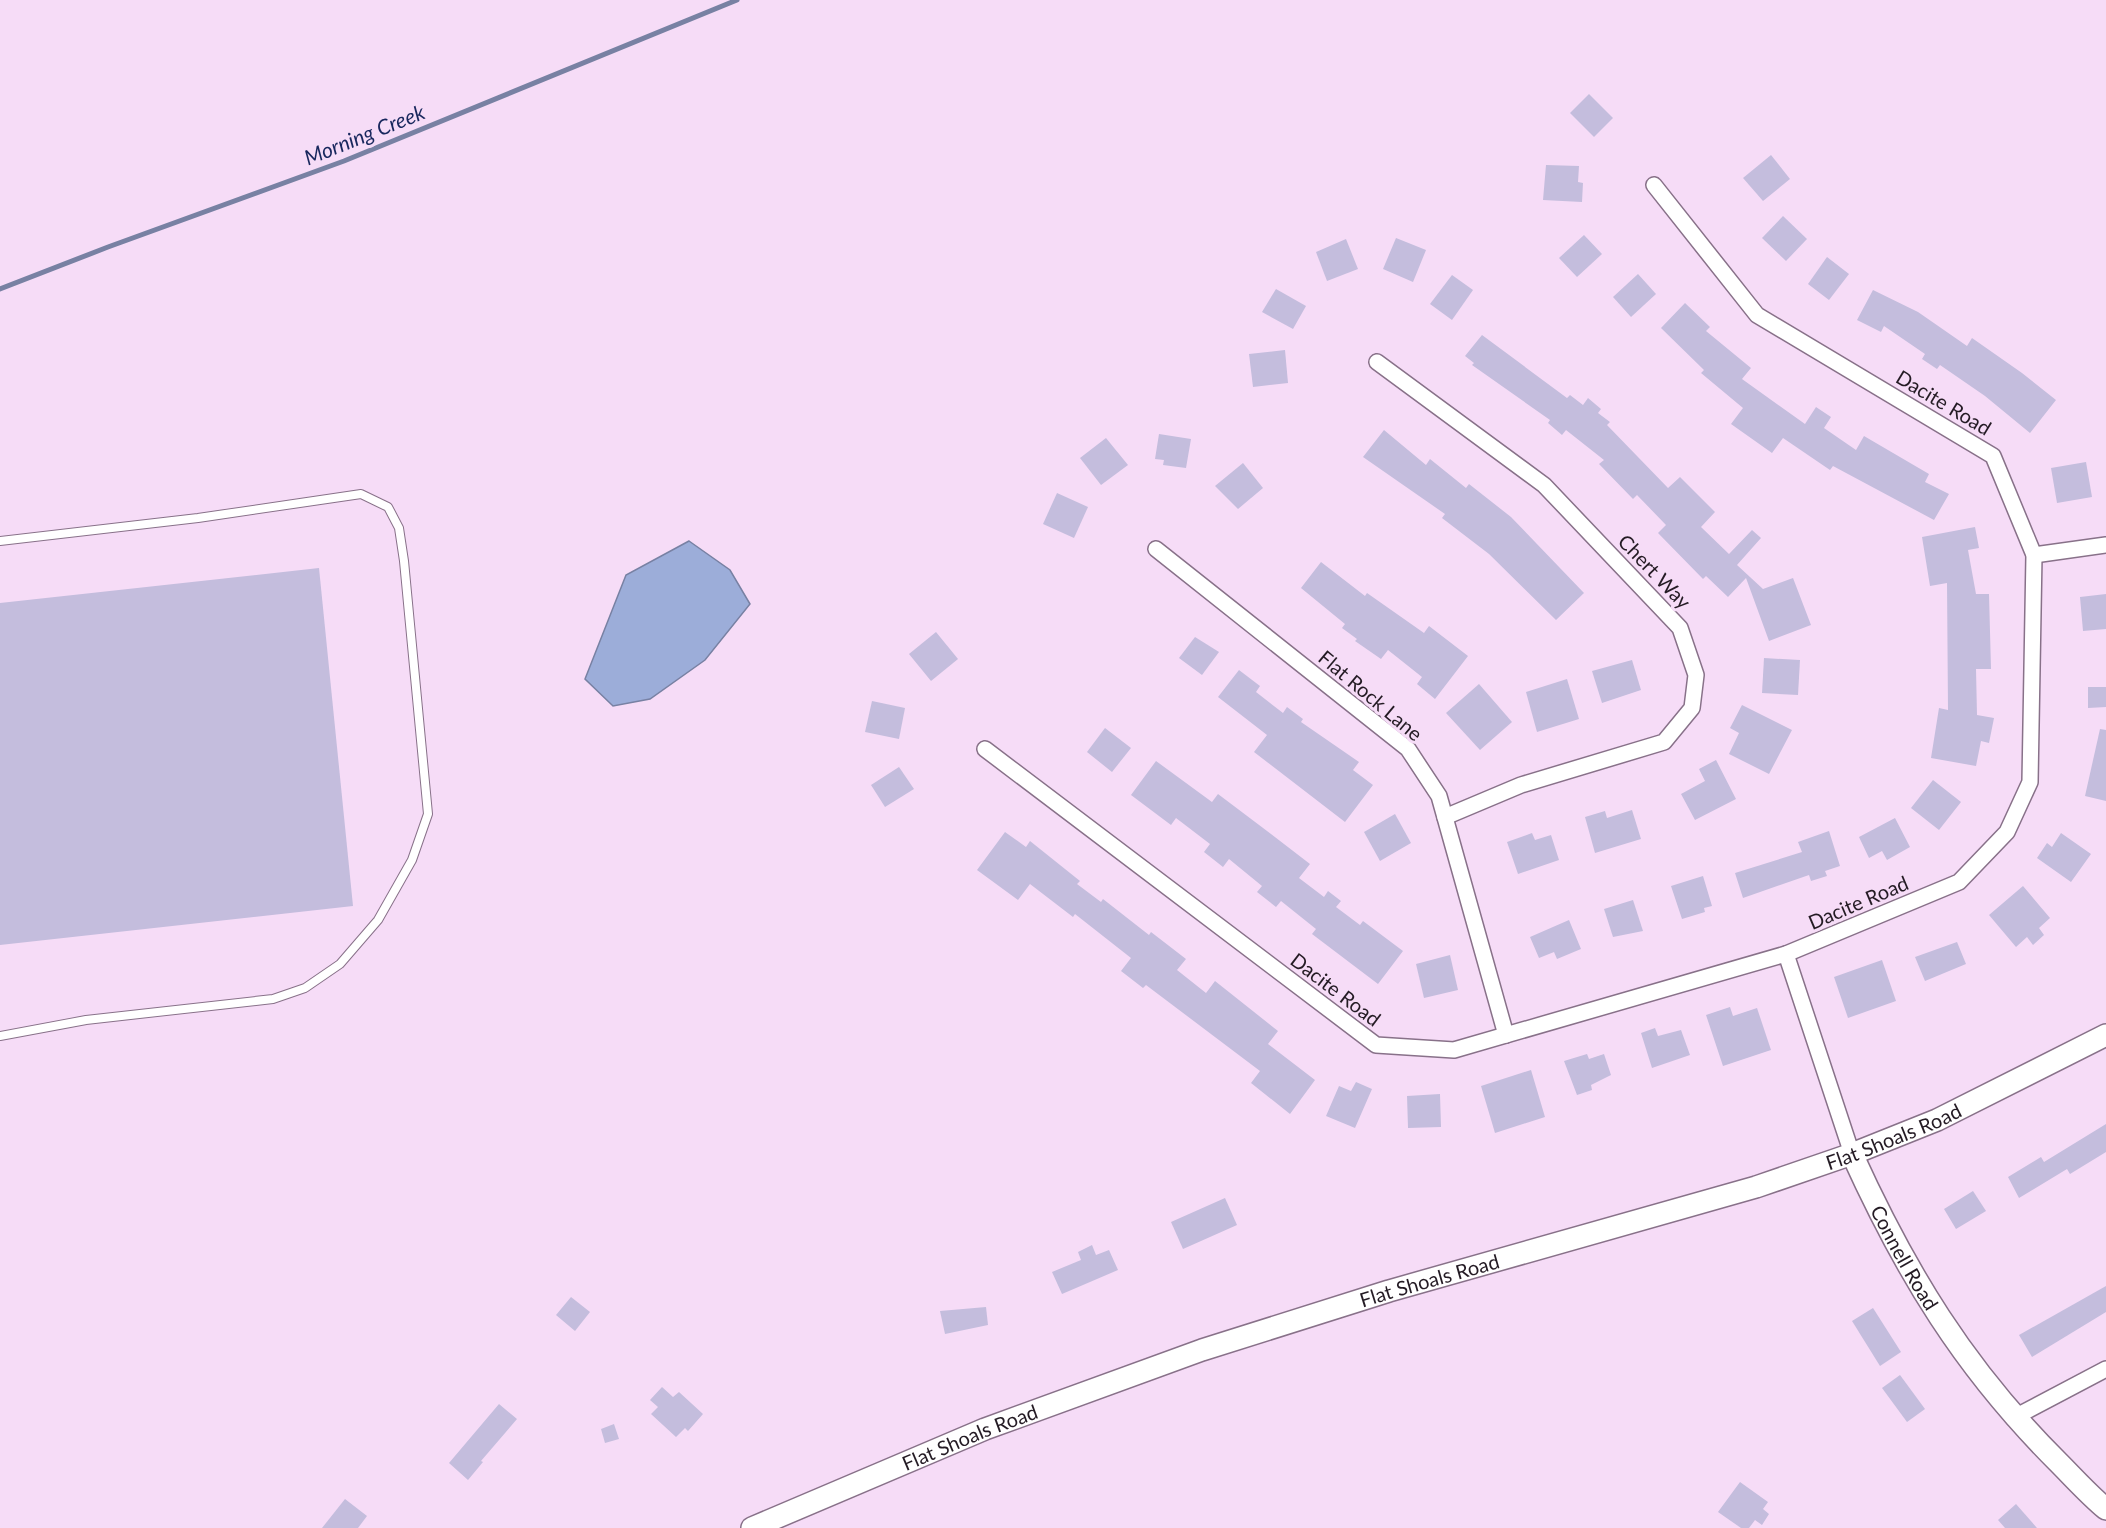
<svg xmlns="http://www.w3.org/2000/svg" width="2106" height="1528" viewBox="0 0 2106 1528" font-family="Lato,sans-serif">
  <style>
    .water { fill: #9cadd9; stroke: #7881a3; stroke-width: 1.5 }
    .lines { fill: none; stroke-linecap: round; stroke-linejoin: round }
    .stream { stroke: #7881a3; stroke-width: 5 }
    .building { fill: #c4bddd }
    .lane-casing { stroke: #887189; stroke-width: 10 }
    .street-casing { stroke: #887189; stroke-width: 18 }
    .secondary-casing { stroke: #887189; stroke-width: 24 }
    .lane { stroke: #fff; stroke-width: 8 }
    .street { stroke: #fff; stroke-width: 15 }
    .secondary { stroke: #fff; stroke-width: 21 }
    .labels { text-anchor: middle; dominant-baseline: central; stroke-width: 6; stroke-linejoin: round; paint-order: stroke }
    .street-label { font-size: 20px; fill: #241b24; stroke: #f6dcf7 }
    .water-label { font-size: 21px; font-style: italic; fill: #18275d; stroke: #f6dcf7 }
  </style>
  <rect width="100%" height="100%" fill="#f6dcf7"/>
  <!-- water -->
  <path class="water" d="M689 541 730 570 750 604 705 660 650 699 613 706 585 679 626 575Z"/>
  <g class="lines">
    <!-- stream -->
    <path class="stream" d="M0 289 108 247 344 161 737 0"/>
  </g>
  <!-- building -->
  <g class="building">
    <path d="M1589 94 1613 118 1594 137 1570 113Z"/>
    <path d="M1771 155 1790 179 1763 201 1743 178Z"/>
    <path d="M1546 165 1579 166 1578 182 1583 183 1582 202 1543 200Z"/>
    <path d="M1783 216 1807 239 1786 261 1762 238Z"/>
    <path d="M1584 235 1602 254 1577 277 1559 258Z"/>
    <path d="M1396 238 1426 250 1413 282 1383 269Z"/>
    <path d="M1346 239 1358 269 1327 281 1316 252Z"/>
    <path d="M1827 257 1849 274 1829 300 1808 284Z"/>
    <path d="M1638 274 1656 294 1631 317 1613 297Z"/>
    <path d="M1452 275 1473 290 1452 320 1430 304Z"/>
    <path d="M1276 289 1306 306 1293 329 1262 312Z"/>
    <path d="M1873 290 1918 312 1967 346 1972 338 2022 373 2056 400 2030 433 1985 396 1940 365 1937 369 1922 359 1925 354 1884 326 1881 332 1857 320Z"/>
    <path d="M1685 303 1710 327 1706 331 1751 368 1742 379 1805 424 1816 407 1831 417 1824 428 1856 450 1864 436 1929 474 1925 482 1949 494 1934 520 1833 466 1830 470 1783 438 1772 453 1731 424 1743 408 1701 373 1704 370 1661 328Z"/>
    <path d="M1482 335 1567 398 1570 395 1583 405 1588 398 1601 409 1598 413 1610 422 1607 425 1668 488 1680 477 1715 512 1701 527 1729 554 1752 530 1761 538 1737 565 1763 589 1793 578 1811 625 1769 641 1746 578 1728 597 1706 576 1703 579 1658 533 1666 525 1637 495 1633 499 1599 464 1604 460 1566 430 1562 435 1548 423 1550 420 1472 365 1474 363 1465 356Z"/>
    <path d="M1285 350 1288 383 1253 387 1249 354Z"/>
    <path d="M1384 430 1426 465 1430 459 1466 488 1469 484 1511 517 1584 593 1556 620 1489 554 1442 518 1445 514 1363 457Z"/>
    <path d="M1159 434 1191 439 1186 468 1163 465 1164 460 1155 459Z"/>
    <path d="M1106 438 1128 465 1101 485 1080 458Z"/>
    <path d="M2086 462 2092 497 2057 503 2051 468Z"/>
    <path d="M1243 463 1263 488 1238 509 1215 486Z"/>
    <path d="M1057 493 1088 507 1074 538 1043 524Z"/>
    <path d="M1975 527 1979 548 1968 550 1976 594H1989L1991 669H1976L1977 715 1994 718 1989 743 1981 741 1976 766 1931 758 1939 708 1948 710 1947 583 1930 586 1922 537Z"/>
    <path d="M1321 562 1365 596 1367 593 1424 633 1429 626 1468 656 1435 699 1417 684 1422 677 1388 650 1381 659 1355 641 1357 639 1342 628 1345 624 1301 588Z"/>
    <path d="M319 568 353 906 0 945V603Z"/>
    <path d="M2106 594V629L2083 631 2080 597Z"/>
    <path d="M936 632 958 659 931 681 909 654Z"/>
    <path d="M1195 637 1219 652 1202 675 1179 658Z"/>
    <path d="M1764 658 1800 660 1798 695 1762 693Z"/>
    <path d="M1632 660 1641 690 1602 703 1592 671Z"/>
    <path d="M1239 670 1260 686 1256 692 1283 713 1287 707 1303 719 1301 722 1359 762 1353 770 1373 785 1345 822 1254 752 1267 735 1218 697Z"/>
    <path d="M1567 679 1579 719 1537 732 1526 692Z"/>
    <path d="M1479 684 1512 722 1480 750 1446 713Z"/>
    <path d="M2088 687H2106V707L2088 708Z"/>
    <path d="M872 701 905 708 899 739 865 732Z"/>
    <path d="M1742 705 1792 730 1769 774 1729 754 1739 733 1730 728Z"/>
    <path d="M1105 728 1131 748 1112 772 1087 752Z"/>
    <path d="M2100 729 2106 730V801L2085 796Z"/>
    <path d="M1716 760 1736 799 1695 820 1681 794 1705 781 1699 769Z"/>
    <path d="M1156 761 1212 802 1218 794 1271 834 1310 864 1299 878 1324 897 1328 891 1341 901 1336 907 1360 925 1363 921 1403 951 1378 984 1312 934 1316 929 1281 901 1276 907 1257 892 1262 886 1229 859 1223 867 1204 852 1210 844 1176 818 1171 825 1131 795Z"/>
    <path d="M899 767 914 789 885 807 871 785Z"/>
    <path d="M1933 780 1961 802 1939 830 1911 808Z"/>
    <path d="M1632 810 1641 839 1595 853 1585 817 1605 811 1607 818Z"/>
    <path d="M1395 814 1411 843 1380 861 1364 832Z"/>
    <path d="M1895 818 1910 847 1887 860 1882 851 1869 858 1859 837Z"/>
    <path d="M1829 831 1840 866 1825 871 1827 876 1811 881 1809 875 1743 898 1735 873 1802 852 1798 842Z"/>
    <path d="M1005 832 1026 847 1030 841 1080 881 1077 884 1101 902 1103 899 1149 935 1151 932 1186 959 1177 970 1206 993 1215 981 1278 1031 1268 1044 1315 1080 1290 1114 1251 1083 1260 1071 1146 985 1143 988 1121 971 1131 958 1075 914 1073 917 1030 884 1018 900 977 870Z"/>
    <path d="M1532 833 1535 840 1551 835 1559 860 1518 874 1507 842Z"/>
    <path d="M2061 833 2091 854 2071 882 2037 858 2047 843 2052 847Z"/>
    <path d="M1703 876 1712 906 1704 908 1705 912 1682 919 1671 886Z"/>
    <path d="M2023 886 2050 918 2039 928 2044 935 2033 945 2027 937 2016 947 1989 915Z"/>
    <path d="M1633 900 1643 931 1613 937 1604 909Z"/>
    <path d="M1569 920 1581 949 1557 959 1554 952 1539 958 1530 937Z"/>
    <path d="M1957 942 1966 964 1925 981 1915 957Z"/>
    <path d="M1450 955 1458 990 1424 998 1416 964Z"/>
    <path d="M1882 960 1896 1001 1848 1018 1834 977Z"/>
    <path d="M1730 1007 1733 1016 1757 1008 1771 1050 1723 1066 1706 1015Z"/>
    <path d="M1655 1028 1658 1036 1681 1030 1690 1055 1652 1068 1641 1033Z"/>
    <path d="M1587 1054 1589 1059 1604 1054 1611 1075 1591 1085 1592 1090 1577 1095 1564 1061Z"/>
    <path d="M1531 1070 1545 1117 1495 1133 1481 1086Z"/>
    <path d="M1356 1082 1372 1089 1355 1128 1326 1116 1339 1086 1351 1091Z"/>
    <path d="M1440 1094 1441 1127 1408 1128 1407 1096Z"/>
    <path d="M2106 1124V1152L2070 1174 2067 1169 2019 1198 2008 1177 2041 1157 2044 1162Z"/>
    <path d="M1973 1191 1986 1211 1956 1229 1944 1209Z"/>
    <path d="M1225 1198 1237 1225 1183 1249 1171 1222Z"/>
    <path d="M1092 1245 1096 1255 1109 1250 1118 1270 1062 1294 1052 1272 1081 1260 1078 1252Z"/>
    <path d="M2106 1286V1312L2032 1357 2019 1335Z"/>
    <path d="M571 1297 590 1312 575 1331 556 1315Z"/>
    <path d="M986 1307 988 1325 945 1334 940 1311Z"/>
    <path d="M1873 1308 1901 1352 1880 1366 1852 1321Z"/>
    <path d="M1900 1375 1925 1409 1907 1422 1882 1388Z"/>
    <path d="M662 1387 673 1397 679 1392 703 1414 688 1431 685 1428 676 1437 651 1414 658 1407 650 1400Z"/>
    <path d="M499 1404 517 1419 481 1461 483 1462 468 1480 449 1463Z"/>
    <path d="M614 1424 619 1439 605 1443 601 1429Z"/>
    <path d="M1740 1482 1768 1502 1763 1509 1769 1514 1762 1525 1755 1520 1749 1528H1741L1718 1512Z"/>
    <path d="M345 1499 367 1516 358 1528H322Z"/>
    <path d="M2016 1504 2037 1528H2005L1998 1520Z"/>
  </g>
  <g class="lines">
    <!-- lane casing -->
    <g class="lane-casing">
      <path id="lane" d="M0 541 198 518 361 494 388 507 399 528 404 561 428 814 412 860 378 920 340 964 305 988 273 999 86 1020 0 1036"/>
    </g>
    <!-- street casing -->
    <g class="street-casing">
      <g id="street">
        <path d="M1377 362 1544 485 1680 628 1696 675 1692 708 1664 742 1521 785 1445 817"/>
        <path d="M1156 549 1408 749 1439 796 1506 1035"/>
        <path d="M2034 555 2106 545"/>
        <path d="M985 749 1376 1045 1454 1050 1786 954 1959 882 2007 832 2030 782 2034 555 1993 456 1757 315 1654 185"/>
        <path d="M1786 954 1852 1154"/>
        <path d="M2013 1418 2106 1369"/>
      </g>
    </g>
    <!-- secondary casing -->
    <g class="secondary-casing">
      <g id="secondary">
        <path id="s1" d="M1852 1154C1906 1273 1964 1368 2057 1461 2073 1477 2088 1494 2106 1509"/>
        <path id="s2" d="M752 1528 985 1429 1202 1350 1389 1291 1756 1187 1852 1154 1937 1120 2106 1035"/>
      </g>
    </g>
    <!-- lane -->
    <use href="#lane" class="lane"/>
    <!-- street -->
    <use href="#street" class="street"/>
    <!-- secondary -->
    <use href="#secondary" class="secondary"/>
  </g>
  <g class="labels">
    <!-- street labels -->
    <g class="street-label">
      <text transform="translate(1944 402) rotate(31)">Dacite Road</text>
      <text transform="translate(1655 571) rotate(46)">Chert Way</text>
      <text transform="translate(1371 695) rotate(40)">Flat Rock Lane</text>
      <text transform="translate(1858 902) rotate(-23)">Dacite Road</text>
      <text transform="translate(1336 989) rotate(37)">Dacite Road</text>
      <text stroke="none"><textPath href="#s2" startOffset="1208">Flat Shoals Road</textPath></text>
      <text stroke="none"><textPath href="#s1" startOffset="116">Connell Road</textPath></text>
      <text stroke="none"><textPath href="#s2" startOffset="722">Flat Shoals Road</textPath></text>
      <text stroke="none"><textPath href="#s2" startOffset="236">Flat Shoals Road</textPath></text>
    </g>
    <!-- water labels -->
    <g class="water-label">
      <text transform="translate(364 134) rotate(-22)">Morning Creek</text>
    </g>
  </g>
</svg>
